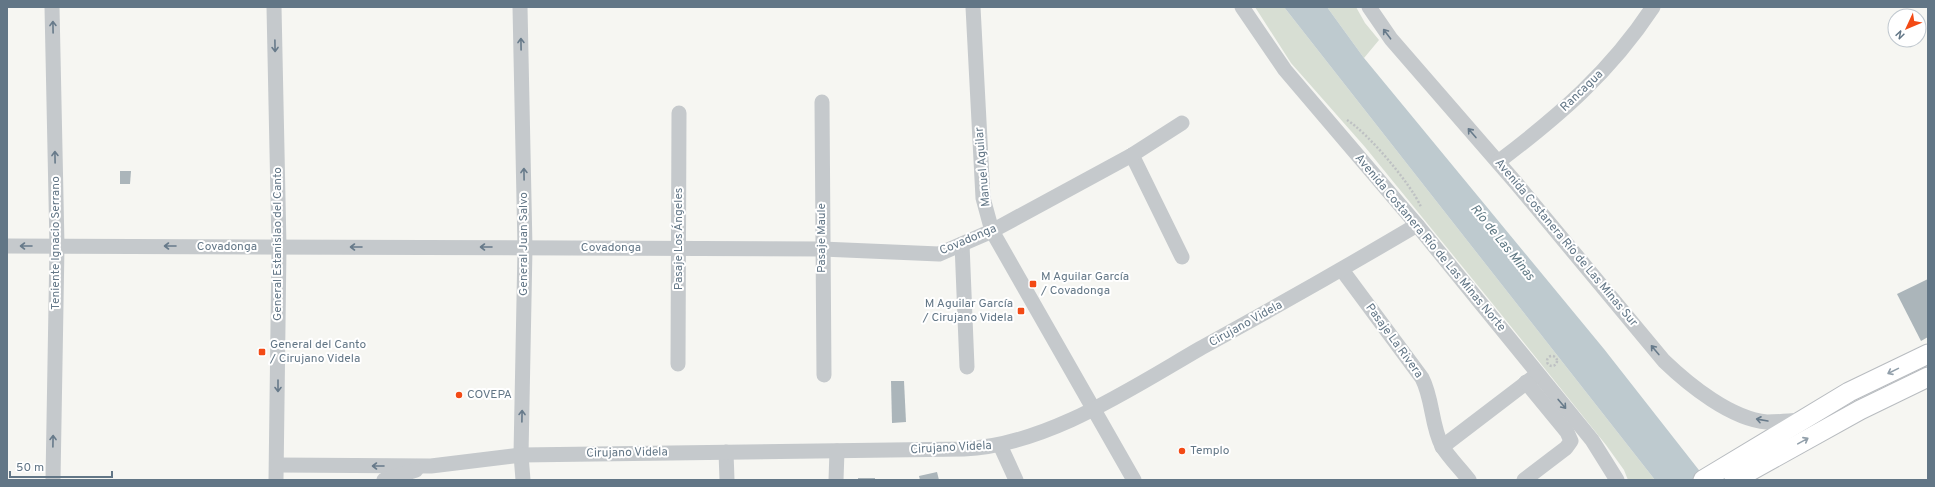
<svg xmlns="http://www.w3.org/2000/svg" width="1935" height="487" viewBox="0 0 1935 487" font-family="Overpass,sans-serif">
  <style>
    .green { fill: #d7ded3 }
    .water { fill: #becacf }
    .building { fill: #abb5ba }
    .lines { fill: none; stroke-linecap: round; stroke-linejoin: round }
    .major-casing { stroke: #b8bcc0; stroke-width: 21 }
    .path { stroke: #bec1c3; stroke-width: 2.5; stroke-dasharray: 2 2; stroke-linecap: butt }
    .minor { stroke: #c5c9cc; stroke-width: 15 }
    .major { stroke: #fff; stroke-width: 19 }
    .oneway { stroke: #677a8a }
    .oneway2 { stroke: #919faa }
    .poi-dot { fill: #f34a15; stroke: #fff; stroke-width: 1.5 }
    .labels { text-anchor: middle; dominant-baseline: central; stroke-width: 4; stroke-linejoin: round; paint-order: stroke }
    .street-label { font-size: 12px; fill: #627686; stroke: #fff }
    .poi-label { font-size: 12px; fill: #627686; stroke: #fff; text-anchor: start }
    .water-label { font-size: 13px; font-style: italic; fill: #5e7883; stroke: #fff }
  </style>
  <rect width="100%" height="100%" fill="#f6f6f2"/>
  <!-- green -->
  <g class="green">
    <path d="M1255 7H1284L1655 480H1628L1624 470 1606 445 1492 303 1365 147 1291 63Z"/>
    <path d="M1327 7H1356L1365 23 1379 40 1364 58Z"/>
  </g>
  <!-- water -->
  <path class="water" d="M1284 7H1327L1364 58 1604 349 1702 474 1693 480H1655Z"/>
  <!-- building -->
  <g class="building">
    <path d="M120 171H131L130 184H120Z"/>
    <path d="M1928 279V337L1921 341 1897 294Z"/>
    <path d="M891 381H904L906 422 892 423Z"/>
    <path d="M937 472 939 480H920L919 476Z"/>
    <rect x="858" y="478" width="17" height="2"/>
  </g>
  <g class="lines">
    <!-- major casing -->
    <g class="major-casing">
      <g id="major">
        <path d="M1703 480 1849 392 1928 354"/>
        <path d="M1734 480 1860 410 1928 377"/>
      </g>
    </g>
    <!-- path -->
    <g class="path">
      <path d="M1347 120C1368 133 1411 184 1421 207"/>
      <circle cx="1552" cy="361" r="5"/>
    </g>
    <!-- minor -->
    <g class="minor">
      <path d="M52 7 57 246 53 480"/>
      <path d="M274 7 279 247 276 480"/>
      <path d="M520 7 525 248 521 455 523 480"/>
      <path d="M973 7 983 198 992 231 1134 480"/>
      <path d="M1242 7 1285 70 1417 225 1592 440 1617 480"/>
      <path d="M1369 7 1391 39 1516 183 1664 361C1689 385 1731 419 1767 422 1778 422 1790 421 1801 420"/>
      <path d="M822 102 824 375"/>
      <path d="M1132 155 1182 257"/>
      <path d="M1498 162C1560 115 1610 72 1653 7"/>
      <path d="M962 244 967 367"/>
      <path d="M7 246 822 249 939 254 992 231 1132 155 1182 123"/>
      <path d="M1342 270 1422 378C1433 399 1431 425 1442 446 1449 458 1461 469 1469 480"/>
      <path d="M678 364 679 113"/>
      <path d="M1000 445 1016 480"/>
      <path d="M1442 447 1535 376"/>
      <path d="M726 452 727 480"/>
      <path d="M277 465 431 466 521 455 964 449C1047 445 1130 389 1201 348 1274 308 1346 267 1417 225"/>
      <path d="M384 480 416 470"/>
      <path d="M836 480 837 451"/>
      <path d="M1524 480 1566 448 1571 441 1567 432 1526 382"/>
    </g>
    <!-- major -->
    <use href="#major" class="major"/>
  </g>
  <!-- one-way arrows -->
  <defs><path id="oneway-shaft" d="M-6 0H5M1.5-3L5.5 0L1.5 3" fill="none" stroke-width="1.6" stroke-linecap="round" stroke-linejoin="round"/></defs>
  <g class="oneway">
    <use href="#oneway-shaft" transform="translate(53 27) rotate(-91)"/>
    <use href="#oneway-shaft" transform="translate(1387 34) rotate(-127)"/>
    <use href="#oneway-shaft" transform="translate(521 44) rotate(-91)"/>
    <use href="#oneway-shaft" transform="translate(275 46) rotate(89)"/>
    <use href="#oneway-shaft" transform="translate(1472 133) rotate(-131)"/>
    <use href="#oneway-shaft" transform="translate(55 157) rotate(-91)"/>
    <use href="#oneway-shaft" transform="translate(524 174) rotate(-91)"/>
    <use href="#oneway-shaft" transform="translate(26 246) rotate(-180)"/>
    <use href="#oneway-shaft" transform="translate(170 246) rotate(-180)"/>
    <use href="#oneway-shaft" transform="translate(356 247) rotate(-180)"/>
    <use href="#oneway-shaft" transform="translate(486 247) rotate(-180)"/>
    <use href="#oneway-shaft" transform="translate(1655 350) rotate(-130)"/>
    <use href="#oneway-shaft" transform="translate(278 386) rotate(90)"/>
    <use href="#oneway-shaft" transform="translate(1562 404) rotate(50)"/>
    <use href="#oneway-shaft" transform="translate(522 416) rotate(-89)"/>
    <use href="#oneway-shaft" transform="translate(1762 420) rotate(-170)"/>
    <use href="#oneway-shaft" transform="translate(53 441) rotate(-89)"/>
    <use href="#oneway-shaft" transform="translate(378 466) rotate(-180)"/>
  </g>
  <g class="oneway2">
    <use href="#oneway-shaft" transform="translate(1893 371) rotate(154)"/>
    <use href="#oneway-shaft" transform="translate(1803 441) rotate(-29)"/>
  </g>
  <!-- markers -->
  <g class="poi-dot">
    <rect x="1029" y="280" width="8" height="8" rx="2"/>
    <rect x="1017" y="307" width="8" height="8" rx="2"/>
    <rect x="258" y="348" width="8" height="8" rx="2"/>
    <circle cx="459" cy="395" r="4"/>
    <circle cx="1182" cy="451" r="4"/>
  </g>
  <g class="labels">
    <!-- street labels -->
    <g class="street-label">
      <text transform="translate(1582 91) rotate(-44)">Rancagua</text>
      <text transform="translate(983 167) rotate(-95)">Manuel Aguilar</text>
      <text transform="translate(822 238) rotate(-90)">Pasaje Maule</text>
      <text transform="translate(679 239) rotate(-90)">Pasaje Los Ángeles</text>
      <text transform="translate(968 240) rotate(-23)">Covadonga</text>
      <text transform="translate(56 243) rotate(-90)">Teniente Ignacio Serrano</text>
      <text transform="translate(1430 243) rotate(50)">Avenida Costanera Río de Las Minas Norte</text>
      <text transform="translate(1566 243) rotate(50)">Avenida Costanera Río de Las Minas Sur</text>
      <text transform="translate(278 244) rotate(-90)">General Estanislao del Canto</text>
      <text transform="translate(524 244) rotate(-90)">General Juan Salvo</text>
      <text x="227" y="247">Covadonga</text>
      <text x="611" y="248">Covadonga</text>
      <text transform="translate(1246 324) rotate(-29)">Cirujano Videla</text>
      <text transform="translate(1394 341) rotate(54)">Pasaje La Rivera</text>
      <text transform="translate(951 448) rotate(-3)">Cirujano Videla</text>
      <text transform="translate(627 453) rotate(-1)">Cirujano Videla</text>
    </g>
    <!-- poi labels -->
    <g class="poi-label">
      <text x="1041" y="277">M Aguilar García<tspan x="1041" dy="14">/ Covadonga</tspan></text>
      <text x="1013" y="304" text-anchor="end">M Aguilar García<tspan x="1013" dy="14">/ Cirujano Videla</tspan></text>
      <text x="270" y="345">General del Canto<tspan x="270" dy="14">/ Cirujano Videla</tspan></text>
      <text x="467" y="395">COVEPA</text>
      <text x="1190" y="451">Templo</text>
    </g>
    <!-- water labels -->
    <g class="water-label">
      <text transform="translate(1502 243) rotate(51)">Río de Las Minas</text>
    </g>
  </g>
  <!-- border -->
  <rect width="1935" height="487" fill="none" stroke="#627686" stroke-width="16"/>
  <!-- north arrow -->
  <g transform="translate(1907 28) rotate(226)"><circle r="19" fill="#ffffff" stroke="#c0c8cf"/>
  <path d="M0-3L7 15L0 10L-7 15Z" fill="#f34a15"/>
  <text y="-6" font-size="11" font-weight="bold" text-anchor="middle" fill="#627686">N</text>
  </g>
  <!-- scale -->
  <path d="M10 471v6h102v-6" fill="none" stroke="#627686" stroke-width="2"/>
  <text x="16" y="471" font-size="12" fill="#627686" stroke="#ffffff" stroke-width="3" paint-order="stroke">50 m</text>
</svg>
